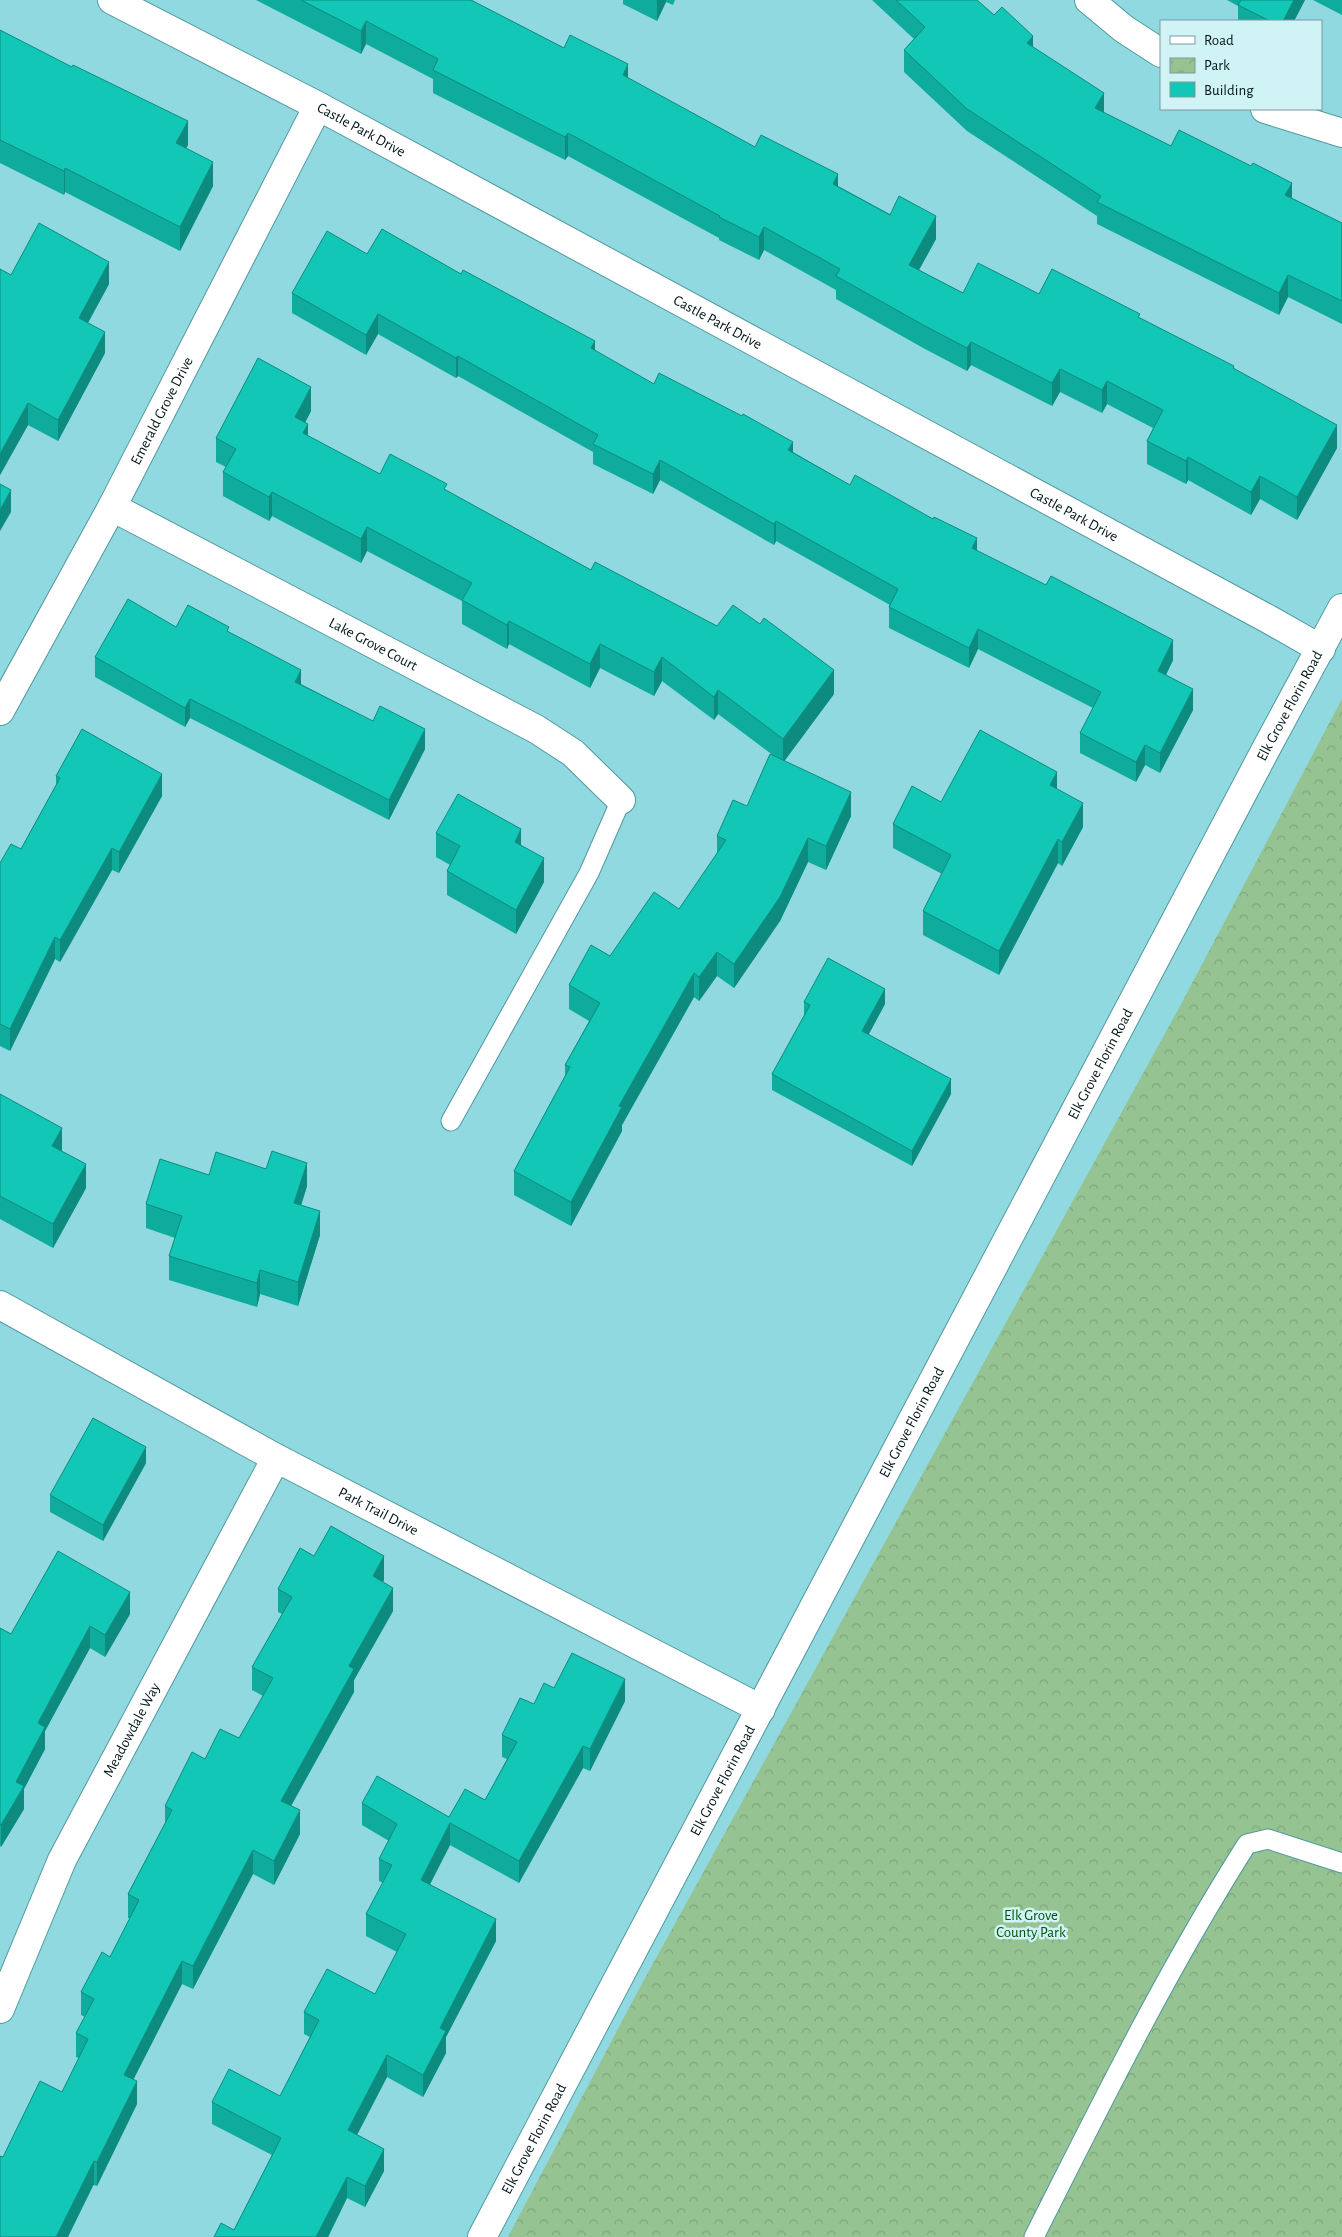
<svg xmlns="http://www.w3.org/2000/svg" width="1342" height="2237" viewBox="0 0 1342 2237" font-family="'Alegreya Sans',sans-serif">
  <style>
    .park { fill: url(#park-crowns) }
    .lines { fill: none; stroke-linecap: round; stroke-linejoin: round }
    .service-casing { stroke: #50999f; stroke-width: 21 }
    .minor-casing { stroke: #50999f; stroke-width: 30 }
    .secondary-casing { stroke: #50999f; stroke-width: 30 }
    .service { stroke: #fff; stroke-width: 19 }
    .minor { stroke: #fff; stroke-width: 28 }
    .secondary { stroke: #fff; stroke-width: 28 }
    .wall { fill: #0fab9c }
    .shaded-wall { fill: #0d8b7f }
    .building { fill: #12c7b5; stroke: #0d8b7f }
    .labels { text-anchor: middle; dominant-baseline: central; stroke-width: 5; stroke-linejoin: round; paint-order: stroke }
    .street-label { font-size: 15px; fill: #011517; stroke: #d0f3f6 }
    .park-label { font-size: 15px; fill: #015406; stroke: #d0f3f6 }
  </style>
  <defs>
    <pattern id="park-crowns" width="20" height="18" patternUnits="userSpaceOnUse" patternTransform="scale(1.25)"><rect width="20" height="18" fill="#95c392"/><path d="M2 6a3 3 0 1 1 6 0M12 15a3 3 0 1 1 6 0" fill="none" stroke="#7fa77d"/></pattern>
  </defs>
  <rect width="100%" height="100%" fill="#90d9e0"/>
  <!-- park -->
  <path class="park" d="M1342 699V2237H508L638 1991 1179 1008Z"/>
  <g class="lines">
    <!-- service casing -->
    <g class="service-casing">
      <g id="service">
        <path d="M451 1121 589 873 621 800"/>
        <path d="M1034 2237C1101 2104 1167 1970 1247 1844L1268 1839 1342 1863"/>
      </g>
    </g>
    <!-- minor casing -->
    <g class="minor-casing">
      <g id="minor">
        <path id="s1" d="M112 0 318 106 1270 620 1321 649"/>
        <path d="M1089 0 1124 29 1161 53"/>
        <path d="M1265 109 1342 133"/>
        <path id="s2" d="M112 507 536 729 573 753 621 800"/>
        <path id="s3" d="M0 711 112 507 318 106"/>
        <path id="s4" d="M0 1305 276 1458 761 1709"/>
        <path id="s5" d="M0 2009 62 1860 276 1458"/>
      </g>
    </g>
    <!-- secondary casing -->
    <g class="secondary-casing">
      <g id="secondary">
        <path id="s6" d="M482 2237 1267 747 1342 608"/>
      </g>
    </g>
    <!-- service -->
    <use href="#service" class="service"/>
    <!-- minor -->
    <use href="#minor" class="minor"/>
    <!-- secondary -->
    <use href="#secondary" class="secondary"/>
  </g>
  <!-- wall -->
  <g class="wall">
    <path d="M256 0H471L564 48 628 79 755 147 838 186 936 239 919 270 963 293 1039 294 1140 318 1234 369 1337 448 1297 520 1260 499 1251 515 1188 480 1186 484 1147 464V441L1153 428 1107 404 1102 413 1060 392 1052 406 971 365 967 371 925 349 836 299V290L764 250 759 260 719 240V238L568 156 565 160 433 93V79L366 44 361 54Z"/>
    <path d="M623 0H675L673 5 666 2 657 21 623 4Z"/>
    <path d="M872 0H977L994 15 1033 47 1104 113 1171 146 1292 198 1342 223V324L1288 297 1279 315 1097 224V216L967 131 904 72V50L914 39Z"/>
    <path d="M1227 0H1305L1294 21H1238V6Z"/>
    <path d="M1313 0H1342V15Z"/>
    <path d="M0 30 188 145 186 148 213 186 180 251 65 192 64 195 0 163Z"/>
    <path d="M367 254 595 351 654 384 793 452 850 485 977 551 1173 660 1166 675 1193 710 1160 773 1145 765 1136 782 1080 753V733L1093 708 978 649 969 668 889 628V607L890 605 776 541 774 545 660 480 653 494 593 464V452L458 376 456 378 378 334 366 355 292 313V293Z"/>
    <path d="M0 269 11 275 109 284 88 323 105 353 58 441 28 425 0 475Z"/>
    <path d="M311 411 305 423 308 436 380 474 447 491 591 570 834 694 784 761 851 816 826 870 808 862 780 921 734 988 717 976 699 1001 694 997 622 1125V1131L571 1226 514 1195V1171L565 1076V1065L589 1021 569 1009V985L679 909 717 854V836L747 806 774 756 718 714 714 720 662 681 654 696 600 668 590 688 509 644 507 649 462 624V601L367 551 361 563 272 516 269 521 223 496V472L226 467 216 462V438Z"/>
    <path d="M176 627 229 633 301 684 425 749 389 820 190 718 185 727 95 677V657Z"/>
    <path d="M56 776 162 796 119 873 112 870 60 962 55 959 10 1051 0 1046V863L21 849 56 785Z"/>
    <path d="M1057 789 1083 827 1062 866 1058 863 999 975 923 935V911L942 874 893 848V824L941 802Z"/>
    <path d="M436 833 521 845 544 882 516 934 447 895V871L450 865 436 857Z"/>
    <path d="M804 1002 885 1004 868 1035 951 1094 912 1166 772 1090V1074L804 1016Z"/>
    <path d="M0 1094 62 1151 86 1188 53 1248 0 1219Z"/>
    <path d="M209 1175 307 1186 301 1206 320 1235 298 1306 260 1294 257 1307 169 1280V1256L175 1238 146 1228V1204Z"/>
    <path d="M146 1463 103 1541 50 1512V1495Z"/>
    <path d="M314 1556 384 1580 383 1582 393 1611 354 1680V1692L291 1806 300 1834 274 1885 253 1874 193 1989 182 1984 133 2080 137 2104 97 2186 3 2157 62 2092 79 2058 76 2057V2033L85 2017 81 2015V1992L110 1957 130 1918H128V1894L165 1824V1806L205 1759 239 1738 263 1696 252 1690V1667L282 1614 278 1612V1589Z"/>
    <path d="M130 1614 105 1657 90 1648 45 1731V1749L24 1789V1809L1 1847 0 1846V1628L11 1634Z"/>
    <path d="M554 1688 625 1701 590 1771 583 1768 519 1883 450 1845 430 1884 496 1941 446 2037V2053L423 2097 387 2077 357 2135 384 2171 365 2207 347 2198 328 2237H214L234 2230 272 2155 212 2124V2102L280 2096 310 2037 304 2034V2012L375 1994 397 1952 366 1936V1914L383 1883 379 1881V1859L389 1841 362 1825V1803L449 1817 485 1800 507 1759 502 1757V1735L534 1704Z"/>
  </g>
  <!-- shaded-wall -->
  <g class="shaded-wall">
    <path d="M657 0H666V2L657 21Z"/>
    <path d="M1294 0H1305L1294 21H1283Z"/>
    <path d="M366 21V44L361 54V31Z"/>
    <path d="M1033 36V58L1027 43Z"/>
    <path d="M628 64V87L623 75Z"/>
    <path d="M1104 93V115L1095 108Z"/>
    <path d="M188 121V145L176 167V143Z"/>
    <path d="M568 133V156L565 160V137Z"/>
    <path d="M213 162V186L180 251V227Z"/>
    <path d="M65 168V192L64 195V171Z"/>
    <path d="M838 174V197L833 184Z"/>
    <path d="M1292 183V205L1285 195Z"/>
    <path d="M936 216V239L909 288V265Z"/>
    <path d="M764 227V250L759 260V237Z"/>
    <path d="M109 262V284L79 339V318Z"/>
    <path d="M1288 275V297L1279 315V293Z"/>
    <path d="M378 314V334L366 355V335Z"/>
    <path d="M105 332V353L58 441V420Z"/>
    <path d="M595 341V361L591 348Z"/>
    <path d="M971 342V365L967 371V348Z"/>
    <path d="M458 356V376L456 378V358Z"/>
    <path d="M1060 369V392L1052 406V383Z"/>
    <path d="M1107 381V404L1102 413V390Z"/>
    <path d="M311 387V411L295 441V417Z"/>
    <path d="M28 403V425L0 475V454Z"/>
    <path d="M308 424V448L303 433Z"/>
    <path d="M1337 425V448L1297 520V497Z"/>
    <path d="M793 442V462L788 450Z"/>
    <path d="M1188 457V480L1186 484V461Z"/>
    <path d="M660 460V480L653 494V474Z"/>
    <path d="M1260 476V499L1251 515V492Z"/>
    <path d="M11 490V512L0 531V510Z"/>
    <path d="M272 492V516L269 521V497Z"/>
    <path d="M776 521V541L774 545V524Z"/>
    <path d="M367 527V551L361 563V539Z"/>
    <path d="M977 538V558L972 548Z"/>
    <path d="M509 621V644L507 649V625Z"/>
    <path d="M978 629V649L969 668V648Z"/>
    <path d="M1173 640V660L1158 691V671Z"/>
    <path d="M600 644V668L590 688V664Z"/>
    <path d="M662 657V681L654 696V672Z"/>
    <path d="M301 670V689L295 682Z"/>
    <path d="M834 670V694L783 763V739Z"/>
    <path d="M1193 689V710L1160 773V753Z"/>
    <path d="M718 690V714L714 720V697Z"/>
    <path d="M190 699V718L185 727V708Z"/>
    <path d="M425 729V749L389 820V800Z"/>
    <path d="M1145 745V765L1136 782V762Z"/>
    <path d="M1057 772V796L1050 785Z"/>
    <path d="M162 774V796L119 873V852Z"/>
    <path d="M851 792V816L826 870V846Z"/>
    <path d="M1083 803V827L1062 866V842Z"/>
    <path d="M521 829V853L515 842Z"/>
    <path d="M808 838V862L780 921 734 988V964Z"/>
    <path d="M1058 839V863L999 975V951Z"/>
    <path d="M112 848V870L60 962V940Z"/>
    <path d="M544 858V882L516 934V910Z"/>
    <path d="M55 937V959L10 1051V1029Z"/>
    <path d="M717 952V976L699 1001V977Z"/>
    <path d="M694 973V997L622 1125V1131L571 1226V1202L619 1106Z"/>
    <path d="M885 989V1004L862 1047V1031Z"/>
    <path d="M951 1079V1094L912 1166V1151Z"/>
    <path d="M62 1128V1152L52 1146Z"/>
    <path d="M307 1163V1186L294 1227V1203Z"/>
    <path d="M86 1164V1188L53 1248V1224Z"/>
    <path d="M320 1211V1235L298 1306V1282Z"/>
    <path d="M260 1270V1294L257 1307V1283Z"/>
    <path d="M146 1447V1463L103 1541V1525Z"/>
    <path d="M384 1556V1580L373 1600V1576Z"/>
    <path d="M393 1588V1611L354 1680V1692L281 1824V1801L349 1666Z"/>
    <path d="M130 1592V1614L105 1657V1635Z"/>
    <path d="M90 1626V1648L45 1731V1749L24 1789V1809L1 1847V1825L38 1723Z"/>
    <path d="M625 1679V1701L590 1771V1749Z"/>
    <path d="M583 1746V1768L519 1883V1861Z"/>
    <path d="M300 1810V1834L274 1885V1861Z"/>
    <path d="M450 1823V1845L421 1902V1880Z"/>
    <path d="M253 1850V1874L193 1989V1966Z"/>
    <path d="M496 1919V1941L446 2037V2053L423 2097V2075L440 2028Z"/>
    <path d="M182 1961V1984L124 2098V2075Z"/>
    <path d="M387 2055V2077L348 2152V2130Z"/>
    <path d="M137 2081V2104L97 2186V2162Z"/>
    <path d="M384 2149V2171L365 2207V2186Z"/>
    <path d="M94 2161V2184L68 2237H56Z"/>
    <path d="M347 2177V2198L328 2237H316Z"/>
  </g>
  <!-- building -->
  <g class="building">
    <path d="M301 0H471L564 48 570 35 628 64 623 75 755 147 761 135 838 174 833 184 890 215 899 196 936 216 909 265 963 293 978 263 1039 294 1052 269 1140 314 1138 317 1234 366 1233 368 1337 425 1297 497 1260 476 1251 492 1188 457 1186 461 1147 441 1163 410 1107 381 1102 390 1060 369 1052 383 971 342 967 348 925 326 836 276 840 269 764 227 759 237 719 217 720 216 568 133 565 137 433 70 438 59 366 21 361 31Z"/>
    <path d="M896 0H977L994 15 1002 7 1033 36 1027 43 1104 93 1095 108 1171 146 1179 130 1251 166 1253 163 1292 183 1285 195 1342 223V301L1288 275 1279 293 1097 202 1101 196 967 109 904 50 925 27Z"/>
    <path d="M1241 0H1294L1283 21H1270L1238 5Z"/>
    <path d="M0 30 72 67 73 65 188 121 176 143 213 162 180 227 65 168 64 171 0 140Z"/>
    <path d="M39 223 109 262 79 318 105 332 58 420 28 403 0 454V269L11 275Z"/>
    <path d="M382 229 461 274 463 270 595 341 591 348 654 384 659 373 742 416 743 414 793 442 788 450 850 485 855 475 933 519 934 517 977 538 972 548 1046 585 1051 576 1173 640 1158 671 1193 689 1160 753 1145 745 1136 762 1080 733 1101 692 978 629 969 648 889 607 898 589 776 521 774 524 660 460 653 474 593 444 598 435 458 356 456 358 378 314 366 335 292 293 327 231 367 254Z"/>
    <path d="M258 358 311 387 295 417 308 424 303 433 380 474 390 454 447 484 444 489 591 570 595 562 717 626 733 605 760 624 764 618 834 670 783 739 718 690 714 697 662 657 654 672 600 644 590 664 509 621 507 625 462 600 472 583 367 527 361 539 272 492 269 497 223 472 236 449 216 438Z"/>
    <path d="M0 484 11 490 0 510Z"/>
    <path d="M128 599 176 627 188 605 229 627 227 631 301 670 295 682 373 721 380 706 425 729 389 800 190 699 185 708 95 657Z"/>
    <path d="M82 729 162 774 119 852 112 848 60 940 55 937 10 1029 0 1024V863L11 844 21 849 60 778 56 776Z"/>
    <path d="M980 730 1057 772 1050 785 1083 803 1062 842 1058 839 999 951 923 911 951 855 893 824 912 786 941 802Z"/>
    <path d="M770 754 851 792 826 846 808 838 780 897 734 964 717 952 699 977 694 973 619 1106 622 1107 571 1202 514 1171 570 1067 565 1065 600 1003 569 985 591 945 610 956 654 892 679 909 726 840 717 836 733 800 747 806Z"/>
    <path d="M458 794 521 829 515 842 544 858 516 910 447 871 460 846 436 833Z"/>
    <path d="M828 958 885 989 862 1031 951 1079 912 1151 772 1074 810 1005 804 1002Z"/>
    <path d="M0 1094 62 1128 52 1146 86 1164 53 1224 0 1196Z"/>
    <path d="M272 1151 307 1163 294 1203 320 1211 298 1282 260 1270 257 1283 169 1256 182 1216 146 1204 160 1159 209 1175 216 1152 266 1169Z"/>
    <path d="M93 1418 146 1447 103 1525 50 1495Z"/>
    <path d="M331 1526 384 1556 373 1576 393 1588 349 1666 354 1669 281 1801 300 1810 274 1861 253 1850 193 1966 182 1961 124 2075 137 2081 97 2162 94 2161 56 2237H0V2156L3 2157 40 2081 62 2092 88 2039 76 2033 94 1999 81 1992 102 1952 110 1957 139 1900 128 1894 172 1810 165 1806 192 1752 205 1759 220 1729 239 1738 273 1678 252 1667 292 1597 278 1589 300 1548 314 1556Z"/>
    <path d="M58 1551 130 1592 105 1635 90 1626 38 1723 45 1727 16 1782 24 1786 1 1825 0 1824V1628L11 1634Z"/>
    <path d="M572 1653 625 1679 590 1749 583 1746 519 1861 450 1823 421 1880 496 1919 440 2028 446 2031 423 2075 387 2055 348 2130 384 2149 365 2186 347 2177 316 2237H214L221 2223 234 2230 281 2138 212 2102 229 2069 280 2096 319 2020 304 2012 327 1969 375 1994 406 1934 366 1914 392 1865 379 1859 397 1824 362 1803 377 1776 449 1817 465 1789 485 1800 517 1742 502 1735 520 1698 534 1704 544 1683 554 1688Z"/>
  </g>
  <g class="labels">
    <!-- street labels -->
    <g class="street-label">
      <text stroke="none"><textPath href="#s1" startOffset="281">Castle Park Drive</textPath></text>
      <text stroke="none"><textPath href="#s1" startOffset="686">Castle Park Drive</textPath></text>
      <text stroke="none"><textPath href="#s3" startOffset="341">Emerald Grove Drive</textPath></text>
      <text stroke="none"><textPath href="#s1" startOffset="1091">Castle Park Drive</textPath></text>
      <text stroke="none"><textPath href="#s2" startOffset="295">Lake Grove Court</textPath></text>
      <text stroke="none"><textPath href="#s6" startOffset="1731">Elk Grove Florin Road</textPath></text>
      <text stroke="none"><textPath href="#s6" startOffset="1326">Elk Grove Florin Road</textPath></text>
      <text stroke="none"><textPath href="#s6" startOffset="921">Elk Grove Florin Road</textPath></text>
      <text stroke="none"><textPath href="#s4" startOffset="431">Park Trail Drive</textPath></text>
      <text stroke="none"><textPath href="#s5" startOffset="309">Meadowdale Way</textPath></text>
      <text stroke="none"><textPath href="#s6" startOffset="516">Elk Grove Florin Road</textPath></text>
      <text stroke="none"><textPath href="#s6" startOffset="111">Elk Grove Florin Road</textPath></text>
    </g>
    <!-- park labels -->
    <g class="park-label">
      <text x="1031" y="1915">Elk Grove<tspan x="1031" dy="17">County Park</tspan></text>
    </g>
  </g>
  <!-- legend -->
  <rect x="1160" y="20" width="162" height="90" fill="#d0f3f6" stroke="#7d9a9d"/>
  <rect x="1170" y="36" width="25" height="8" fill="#ffffff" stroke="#7d9a9d"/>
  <text x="1204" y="45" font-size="15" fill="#011517">Road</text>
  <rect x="1170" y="58" width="25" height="15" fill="url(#park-crowns)" stroke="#7d9a9d"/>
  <text x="1204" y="70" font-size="15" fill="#011517">Park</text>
  <rect x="1170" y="82" width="25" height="15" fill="#12c7b5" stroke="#7d9a9d"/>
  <text x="1204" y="95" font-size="15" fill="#011517">Building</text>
</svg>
